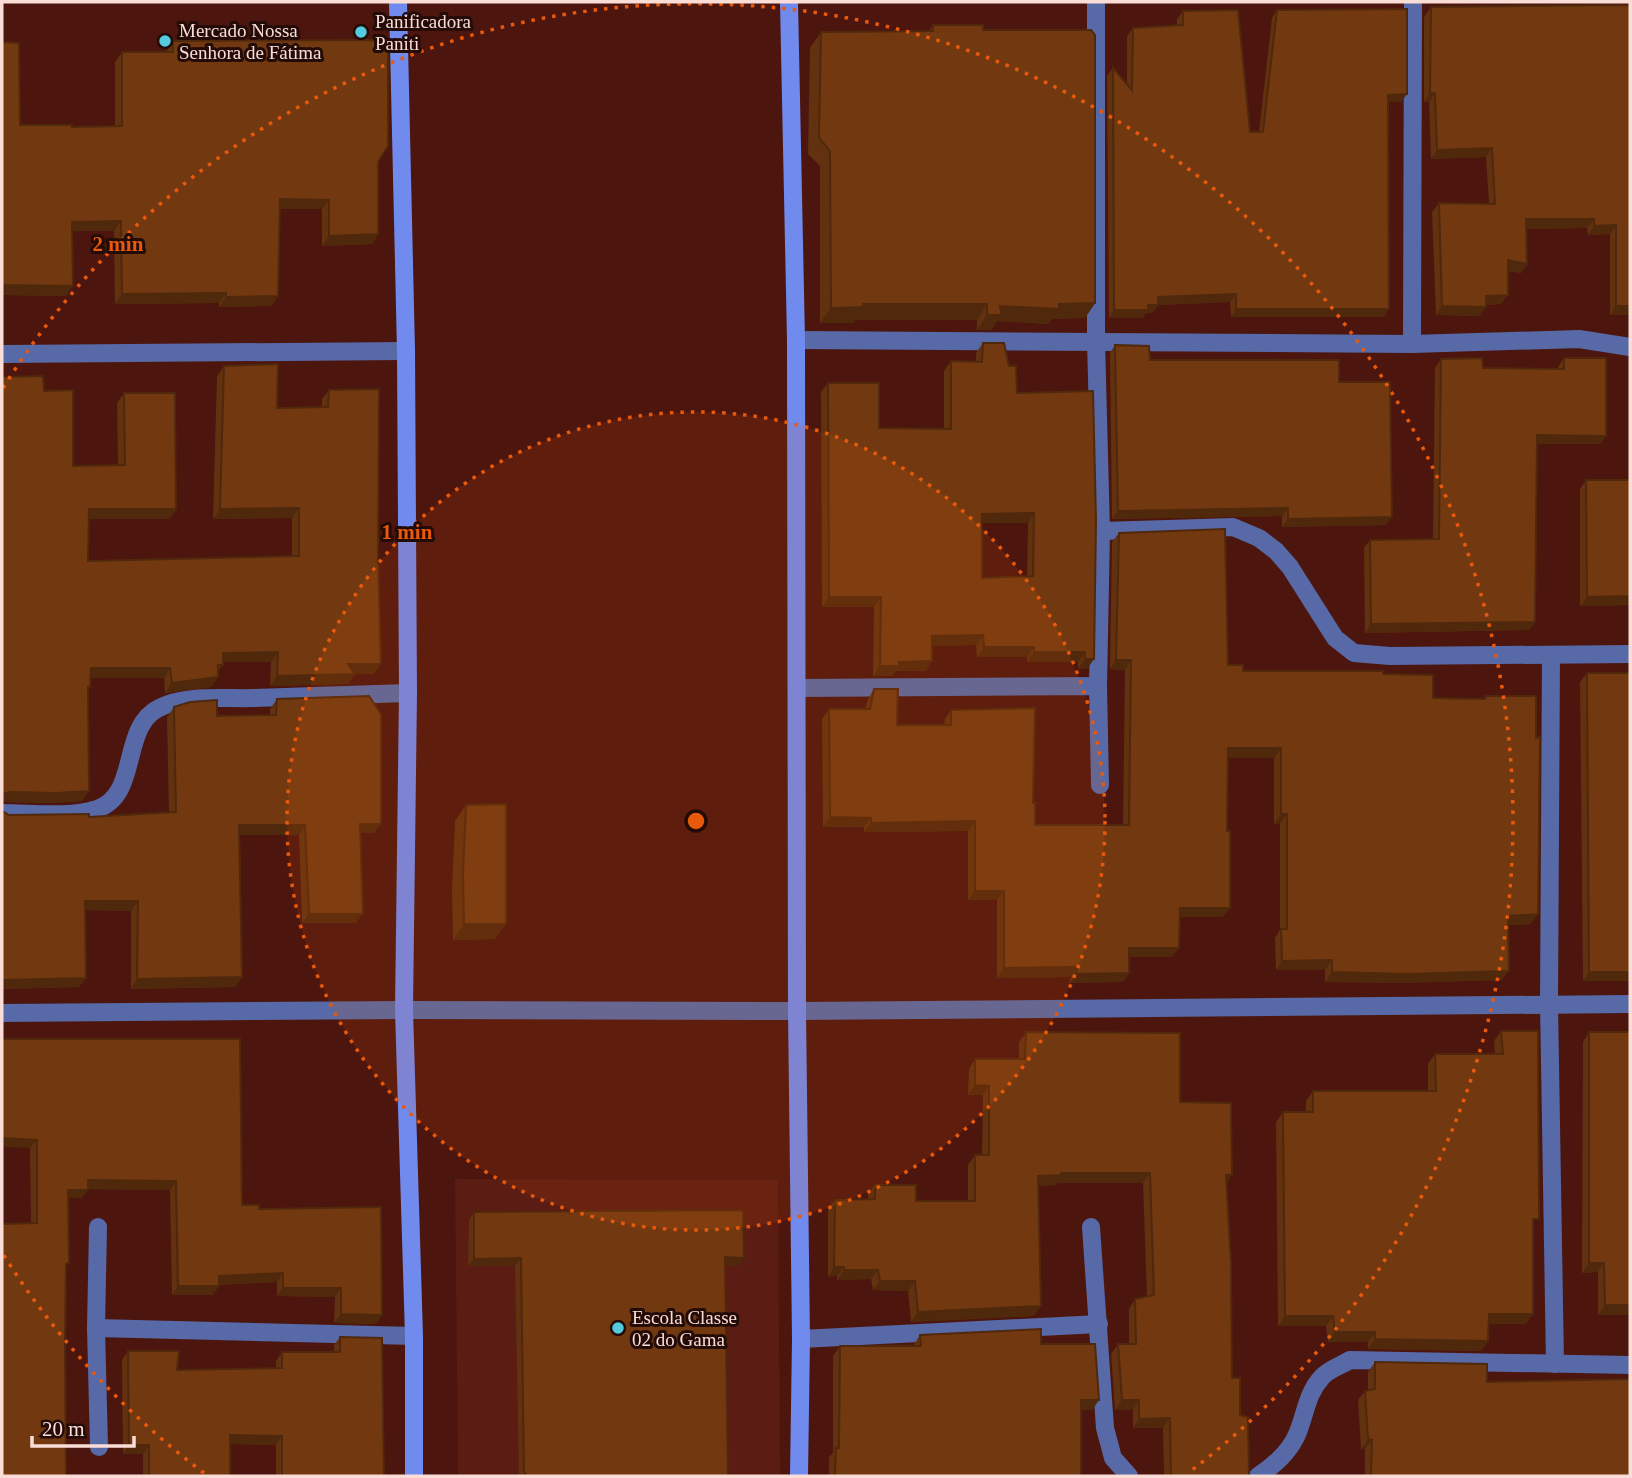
<svg xmlns="http://www.w3.org/2000/svg" width="1632" height="1478" viewBox="0 0 1632 1478" font-family="Georgia,serif">
  <style>
    .built { fill: #5b1c13 }
    .lines { fill: none; stroke-linecap: round; stroke-linejoin: round }
    .street { stroke: #5769a6; stroke-width: 18 }
    .secondary { stroke: #708aed; stroke-width: 18 }
    .wall { fill: #62310f; fill-rule: evenodd }
    .shaded-wall { fill: #50280c }
    .building { fill: #723911; stroke: #50280c; stroke-width: 2; fill-rule: evenodd }
    .ring { fill: none; stroke: #e8590c; stroke-width: 3.5; stroke-dasharray: 3.5 7 }
    .poi-dot { fill: #54cade; stroke: #230b07; stroke-width: 2.5 }
    .labels { text-anchor: middle; dominant-baseline: central; stroke-width: 6; stroke-linejoin: round; paint-order: stroke }
    .poi-label { font-size: 19px; fill: #faddd7; stroke: #230b07; text-anchor: start }
    .centre { fill: #e8590c; stroke: #230b07; stroke-width: 3.5 }
    .ring-label { font-size: 21px; text-anchor: middle; font-weight: bold; fill: #e8590c; stroke: #230b07; stroke-width: 6; stroke-linejoin: round; paint-order: stroke }
  </style>
  <rect width="100%" height="100%" fill="#4c150e"/>
  <!-- built -->
  <path class="built" d="M455 1179 778 1180 780 1476H458Z"/>
  <g class="lines">
    <!-- street -->
    <g class="street">
      <path d="M1096 2V341L1101 531 1098 686"/>
      <path d="M796 340 1412 344 1579 339 1630 347"/>
      <path d="M1412 344 1413 2"/>
      <path d="M2 354 406 351"/>
      <path d="M1101 531 1233 527 1259 538 1276 551 1290 567 1335 638 1354 653 1390 656 1630 654"/>
      <path d="M1551 655 1549 1004 1555 1364"/>
      <path d="M797 688 1098 686 1100 785"/>
      <path d="M2 813C32 813 69 818 97 809 140 795 120 727 159 708 186 694 224 699 253 698 305 696 356 695 408 693"/>
      <path d="M2 1013 404 1010 797 1011 1630 1004"/>
      <path d="M98 1227 96 1328 414 1336"/>
      <path d="M1091 1227 1105 1428 1113 1458 1129 1476"/>
      <path d="M96 1328 99 1447"/>
      <path d="M801 1339 1099 1324"/>
      <path d="M1258 1476C1275 1465 1291 1450 1298 1432 1306 1412 1307 1393 1322 1377 1329 1369 1342 1365 1350 1360L1630 1365"/>
    </g>
    <!-- secondary -->
    <g class="secondary">
      <path d="M398 2 406 351 408 693 404 1010 414 1336V1476"/>
      <path d="M789 2 796 340 797 1011 801 1339 799 1476"/>
    </g>
  </g>
  <!-- wall -->
  <g class="wall">
    <path d="M1630 5V315H1610V234L1588 235 1587 228 1527 229V264L1521 273 1508 271 1501 304 1486 305 1480 316 1436 315 1432 212 1439 203H1489L1486 157 1431 159 1429 102H1424V17L1431 7Z"/>
    <path d="M1277 10 1401 102H1388L1384 317H1231L1230 302 1158 305 1152 313H1146L1142 318H1109L1107 76 1113 68 1127 84V36L1133 28 1177 25V19L1183 11 1250 132H1259L1272 18Z"/>
    <path d="M933 25 983 30 1095 303 1085 318 1052 319 1048 324 997 321 991 330H977V320H855L853 323H820V166L808 154 810 48 821 32 929 31Z"/>
    <path d="M173 41 378 162V234L372 244 322 246V209H280L272 306 219 307V303L115 304 114 231H72L66 296 2 295V42L20 125 72 127 115 126V62L122 52H166Z"/>
    <path d="M983 343 1009 366 1017 393 1093 391 1087 669H1078V662H1027V657H977L976 645 932 646 926 671H896L892 676H873L874 607H822L821 392 828 383 879 428 944 429V371L951 361 976 362V353ZM982 523H1028L1027 577 982 578Z"/>
    <path d="M1115 345 1150 360 1339 382 1386 525 1282 527V516L1112 519 1110 353Z"/>
    <path d="M1564 358 1606 436 1600 444H1537L1535 622 1529 630 1365 633 1364 548 1370 540 1433 539 1435 368 1441 359 1483 368 1558 369V367Z"/>
    <path d="M224 366 277 408H322V399L329 390 374 674H355L348 684 270 686 271 662H223L218 672V677L211 687 165 693 164 678H91L88 691 82 801 50 803 2 802 44 391 73 466 118 465 117 403 124 393 176 509 170 519H89L88 561 292 556V518L213 519 217 376Z"/>
    <path d="M1586 480H1630V619V605L1580 606V489Z"/>
    <path d="M1119 533 1228 665 1243 671 1383 674 1433 698 1484 699 1486 696 1531 924 1508 925 1502 980 1399 983 1325 982V970H1276L1275 938 1280 930V823L1274 824V758H1228L1223 917H1179L1172 957H1129V973L1123 982 1069 983 1071 977 997 978V900H968V831L864 832V827H823L822 719 829 709H865L868 699 874 689 897 725H944L945 719 951 710 1033 803 1035 825H1123L1125 670 1110 669 1112 542Z"/>
    <path d="M1587 673H1630V981H1583L1580 682Z"/>
    <path d="M277 699 374 833H360L356 923H302L299 835H240L242 977 235 987 131 989V911L85 910 86 978 79 987 2 989V811L9 815 89 817 169 812 167 717 174 707 217 716 270 715V709Z"/>
    <path d="M466 805 495 939 453 940 452 890 455 821Z"/>
    <path d="M1501 1031 1533 1227 1526 1324H1488V1341L1481 1351 1368 1349V1342H1328L1326 1326H1278L1276 1122 1283 1112H1306V1101L1313 1091H1428V1064L1435 1054H1495L1494 1041Z"/>
    <path d="M1026 1032 1180 1102 1227 1183 1232 1378 1240 1415 1249 1476H1164L1163 1428H1133V1410H1115L1111 1354 1118 1344H1129V1309L1135 1299 1147 1297 1143 1183H1057L1056 1185 1038 1186 1034 1316 911 1322 908 1291 873 1290 871 1279 837 1280V1276L828 1277V1209L835 1200 868 1199V1194L875 1185 916 1201H968V1165L975 1155H982L983 1095H968L969 1069 975 1059H1019V1042Z"/>
    <path d="M1589 1032H1630V1315H1598V1272L1582 1273 1583 1042Z"/>
    <path d="M2 1039 242 1205 259 1209 382 1315 376 1324 334 1323 335 1297 277 1296V1282L219 1285 213 1295H172L170 1190 88 1189 82 1198H68L69 1263 31 1223 30 1148Z"/>
    <path d="M474 1212 739 1266 725 1265 728 1476H519L515 1266H468L469 1220Z"/>
    <path d="M920 1335 1041 1344 1092 1410H1081V1476H829V1457L833 1453V1356L840 1346H913Z"/>
    <path d="M340 1337 384 1476H276V1445L230 1444V1476H143V1454H123L122 1360 128 1351 177 1370 276 1368V1361L282 1352H334V1345Z"/>
    <path d="M1375 1362 1487 1382 1630 1476H1365V1449H1361L1358 1400 1365 1391 1368 1390V1372Z"/>
  </g>
  <!-- shaded-wall -->
  <g class="shaded-wall">
    <path d="M1430 93H1435L1429 102H1424Z"/>
    <path d="M1407 94 1401 102H1382L1388 95Z"/>
    <path d="M1492 148 1486 157 1431 159 1437 150Z"/>
    <path d="M280 199 329 200 322 209H273Z"/>
    <path d="M1526 219H1594L1587 228 1520 229Z"/>
    <path d="M121 221 114 231H66L72 222Z"/>
    <path d="M1616 225 1610 234 1588 235 1594 226Z"/>
    <path d="M378 234 372 244 322 246 329 236Z"/>
    <path d="M1508 260 1527 264 1521 273 1502 269Z"/>
    <path d="M2 285 73 286 66 296 2 295Z"/>
    <path d="M226 293 219 303 115 304 122 294Z"/>
    <path d="M1236 294 1230 302 1158 305 1152 313H1146L1142 318H1109L1114 310 1148 305 1158 297Z"/>
    <path d="M1508 295 1501 304 1480 305 1486 296Z"/>
    <path d="M278 296 272 306 219 307 226 297Z"/>
    <path d="M1095 303 1085 318 1052 319 1048 324 997 321 991 330H977L987 315 1000 306Z"/>
    <path d="M863 304H987L977 320H855L853 323H820L831 308Z"/>
    <path d="M1442 306 1486 307 1480 316 1436 315Z"/>
    <path d="M1616 306H1630V315H1610Z"/>
    <path d="M1236 309H1389L1384 317H1231Z"/>
    <path d="M1537 435 1606 436 1600 444H1531Z"/>
    <path d="M299 508 292 518 213 519 220 509Z"/>
    <path d="M1288 508 1282 516 1112 519 1118 511Z"/>
    <path d="M89 509H176L170 519H82Z"/>
    <path d="M1034 513 1028 523H975L982 514Z"/>
    <path d="M1392 517 1386 525 1282 527 1288 519Z"/>
    <path d="M1630 596V605L1580 606 1587 597Z"/>
    <path d="M829 597H881L874 607H822Z"/>
    <path d="M1535 622 1529 630 1365 633 1371 624Z"/>
    <path d="M983 635 976 645 925 646 932 636Z"/>
    <path d="M984 647H1034L1027 657H977Z"/>
    <path d="M278 652 271 662H216L223 653Z"/>
    <path d="M1034 652H1085L1078 662H1027Z"/>
    <path d="M1085 659H1094L1087 669H1078Z"/>
    <path d="M1116 660H1131L1125 670 1110 669Z"/>
    <path d="M932 661 926 671H896L892 676H873L880 666 899 662Z"/>
    <path d="M348 664H381L374 674H355L348 684 270 686 277 676Z"/>
    <path d="M91 668H170L164 678H84Z"/>
    <path d="M218 677 211 687 165 693 172 683Z"/>
    <path d="M1228 748H1281L1274 758H1222Z"/>
    <path d="M89 791 82 801 50 803 2 802 3 794 9 792Z"/>
    <path d="M1281 814H1287L1280 823 1274 824Z"/>
    <path d="M830 817 871 818 864 827H823Z"/>
    <path d="M975 821 968 831 864 832 871 823Z"/>
    <path d="M360 824H381L374 833H353Z"/>
    <path d="M239 825H305L299 835H233Z"/>
    <path d="M975 891H1004L997 900H968Z"/>
    <path d="M85 901H138L131 911 79 910Z"/>
    <path d="M1180 908H1230L1223 917H1173Z"/>
    <path d="M309 914H363L356 923H302Z"/>
    <path d="M1538 914 1531 924 1501 925 1508 916Z"/>
    <path d="M464 924H506L495 939 453 940Z"/>
    <path d="M1129 948H1179L1172 957H1123Z"/>
    <path d="M1332 960 1325 970H1276L1282 961Z"/>
    <path d="M1077 967 1071 977 997 978 1004 968Z"/>
    <path d="M1509 971 1502 980 1399 983 1325 982 1332 972Z"/>
    <path d="M1589 972H1630V981H1583Z"/>
    <path d="M1129 973 1123 982 1069 983 1076 974Z"/>
    <path d="M242 977 235 987 131 989 137 979Z"/>
    <path d="M86 978 79 987 2 989V980Z"/>
    <path d="M975 1085 989 1086 983 1095H968Z"/>
    <path d="M2 1138 37 1140 30 1148 2 1147Z"/>
    <path d="M1061 1173H1150L1143 1183H1057L1056 1185 1031 1186 1038 1176Z"/>
    <path d="M1226 1175H1232L1226 1185Z"/>
    <path d="M88 1180 176 1181 170 1190 82 1189Z"/>
    <path d="M68 1190H88L82 1198H62Z"/>
    <path d="M725 1257 744 1258 739 1266 720 1265Z"/>
    <path d="M521 1258 515 1266H468L474 1259Z"/>
    <path d="M1589 1263H1604L1598 1272 1582 1273Z"/>
    <path d="M834 1267H844L837 1276 828 1277Z"/>
    <path d="M844 1270H878L871 1279 837 1280Z"/>
    <path d="M283 1273 277 1282 213 1285 219 1276Z"/>
    <path d="M880 1281H915L908 1291 873 1290Z"/>
    <path d="M178 1286H219L213 1295H172Z"/>
    <path d="M283 1288H341L335 1297 277 1296Z"/>
    <path d="M1605 1305H1630V1315H1598Z"/>
    <path d="M1041 1306 1034 1316 911 1322 918 1312Z"/>
    <path d="M341 1314 382 1315 376 1324 334 1323Z"/>
    <path d="M1489 1314H1533L1526 1324H1482Z"/>
    <path d="M1285 1316H1333L1326 1326H1278Z"/>
    <path d="M1335 1332H1375L1368 1342H1328Z"/>
    <path d="M1375 1339 1488 1341 1481 1351 1368 1349Z"/>
    <path d="M1081 1400H1099L1092 1410H1074Z"/>
    <path d="M1122 1400H1139L1133 1410H1115Z"/>
    <path d="M1170 1418 1163 1428H1133L1139 1419Z"/>
    <path d="M230 1435 282 1436 276 1445 223 1444Z"/>
    <path d="M1368 1439 1372 1440 1365 1449H1361Z"/>
    <path d="M129 1445H149L143 1454H123Z"/>
  </g>
  <!-- building -->
  <g class="building">
    <path d="M1630 5V306H1616V225L1594 226V219H1526L1527 264 1508 260V295L1486 296V307L1442 306 1439 203 1495 204 1492 148 1437 150 1435 93H1430L1431 7Z"/>
    <path d="M1407 9V94L1388 95 1389 309H1236V294L1158 297V305H1148V310H1114L1113 68 1132 90 1133 28 1183 25V11L1238 10 1250 132H1263L1277 10Z"/>
    <path d="M933 25H983V30H1091L1095 35V303L1059 304V309L1000 306 1002 315H987V304H863V307L831 308 830 151 819 138 821 32 933 31Z"/>
    <path d="M388 40V146L378 162V234L329 236V200L280 199 278 296 226 297V293L122 294 121 221 72 222 73 286 2 285V42L19 43 20 125H72V127L122 126V52H173V41Z"/>
    <path d="M983 343H1004L1009 366H1016L1017 393 1093 391 1096 521 1094 659H1085V652H1034V647H984L983 635 932 636V661L899 662V666H880L881 597H829L828 383H879V428L951 429V361L982 362ZM1034 513 1033 576 982 578V514Z"/>
    <path d="M1115 345 1149 346 1150 360H1339V382H1390L1392 517 1288 519V508L1118 511Z"/>
    <path d="M1482 358 1483 368 1564 369V358H1606V436L1537 435 1535 622 1371 624 1370 540 1439 539 1441 359Z"/>
    <path d="M278 364 277 408 328 407 329 390 379 389 378 554 381 664H348L355 674 277 676 278 652 223 653V665H218V677L172 683 170 668H91L90 687H88L89 791 57 793 9 792 3 794 2 795V377L43 376 44 391 73 390V466L125 465 124 393H175L176 509H89L88 561 299 556V508L220 509 224 366Z"/>
    <path d="M1586 480H1630V596L1587 597Z"/>
    <path d="M1225 529 1228 665H1243V671H1383V674L1433 675V698L1485 699 1486 696H1536V738L1540 737 1538 914 1508 916 1509 971 1406 974 1332 972V960L1282 961 1281 929H1287V814H1281V748H1228L1227 831H1230V908H1180L1179 948H1129V973L1076 974 1077 967 1004 968V891H975V821L871 823V818L830 817 829 709H870L874 689H898L897 725H951V710L1035 708 1033 803H1035V825H1129L1131 660H1116L1119 533Z"/>
    <path d="M1587 673H1630V972H1589Z"/>
    <path d="M369 696 381 714V824H360L363 914H309L305 825H239L242 977 137 979 138 901H85L86 978 2 980V811L9 815 89 814V817L176 812 174 707 190 702 217 700V716L276 715 277 699Z"/>
    <path d="M506 804V924H464L463 874 466 805Z"/>
    <path d="M1501 1031H1538L1539 1219H1533V1314H1489L1488 1341 1375 1339V1332H1335L1333 1316H1285L1283 1112H1313V1091H1436L1435 1054H1503Z"/>
    <path d="M1026 1032 1180 1033V1102L1231 1103 1232 1175H1226L1231 1262 1232 1378H1240V1415L1248 1417 1249 1476H1171L1170 1418 1139 1419V1400H1122L1118 1344H1136L1135 1299 1154 1295 1150 1173H1061L1062 1175 1038 1176 1041 1306 918 1312 915 1281H880L878 1270H844V1267H834L835 1200 875 1199V1185H916V1201H975V1155H989V1086L975 1085V1059H1025Z"/>
    <path d="M1589 1032H1630V1305H1605L1604 1263H1589Z"/>
    <path d="M2 1039H240L242 1205H259V1209L381 1207 382 1315 341 1314V1288H283V1273L219 1276V1286H178L176 1181 88 1180V1190H68L69 1263 66 1264 65 1346 66 1476H2V1224L37 1223V1140L2 1138Z"/>
    <path d="M743 1210 744 1258 725 1257 728 1476H527L524 1472 521 1258 474 1259V1212Z"/>
    <path d="M1041 1329V1344H1095L1099 1400H1081V1476H835L836 1448H839L840 1346H921L920 1335Z"/>
    <path d="M340 1337 382 1338 384 1476H282V1436L230 1435V1476H149V1445H129L128 1351H179L177 1370 282 1368V1352H340Z"/>
    <path d="M1375 1362 1487 1364V1382L1630 1379V1476H1371L1372 1440 1368 1439 1365 1391 1375 1389Z"/>
  </g>
  <!-- distance rings -->
  <circle cx="696" cy="821" r="409" fill="#e8590c" fill-opacity=".12"/>
  <g class="ring">
    <circle cx="696" cy="821" r="409"/>
    <path d="M204 1473A817 817 0 0 1 3 1254M3 388A817 817 0 1 1 1188 1473"/>
  </g>
  <!-- markers -->
  <g class="poi-dot">
    <circle cx="361" cy="32" r="7"/>
    <circle cx="165" cy="41" r="7"/>
    <circle cx="618" cy="1328" r="7"/>
  </g>
  <g class="labels">
    <!-- poi labels -->
    <g class="poi-label">
      <text x="375" y="21">Panificadora<tspan x="375" dy="22">Paniti</tspan></text>
      <text x="179" y="30">Mercado Nossa<tspan x="179" dy="22">Senhora de Fátima</tspan></text>
      <text x="632" y="1317">Escola Classe<tspan x="632" dy="22">02 do Gama</tspan></text>
    </g>
  </g>
  <circle cx="696" cy="821" r="10" class="centre"/>
  <g class="ring-label">
    <text x="118" y="251">2 min</text>
    <text x="407" y="539">1 min</text>
  </g>
  <!-- border -->
  <rect width="1632" height="1478" fill="none" stroke="#faddd7" stroke-width="7"/>
  <!-- scale -->
  <path d="M32 1436v10h102v-10" fill="none" stroke="#faddd7" stroke-width="3.5"/>
  <text x="42" y="1436" font-size="21" fill="#faddd7" stroke="#230b07" stroke-width="5" paint-order="stroke">20 m</text>
</svg>
